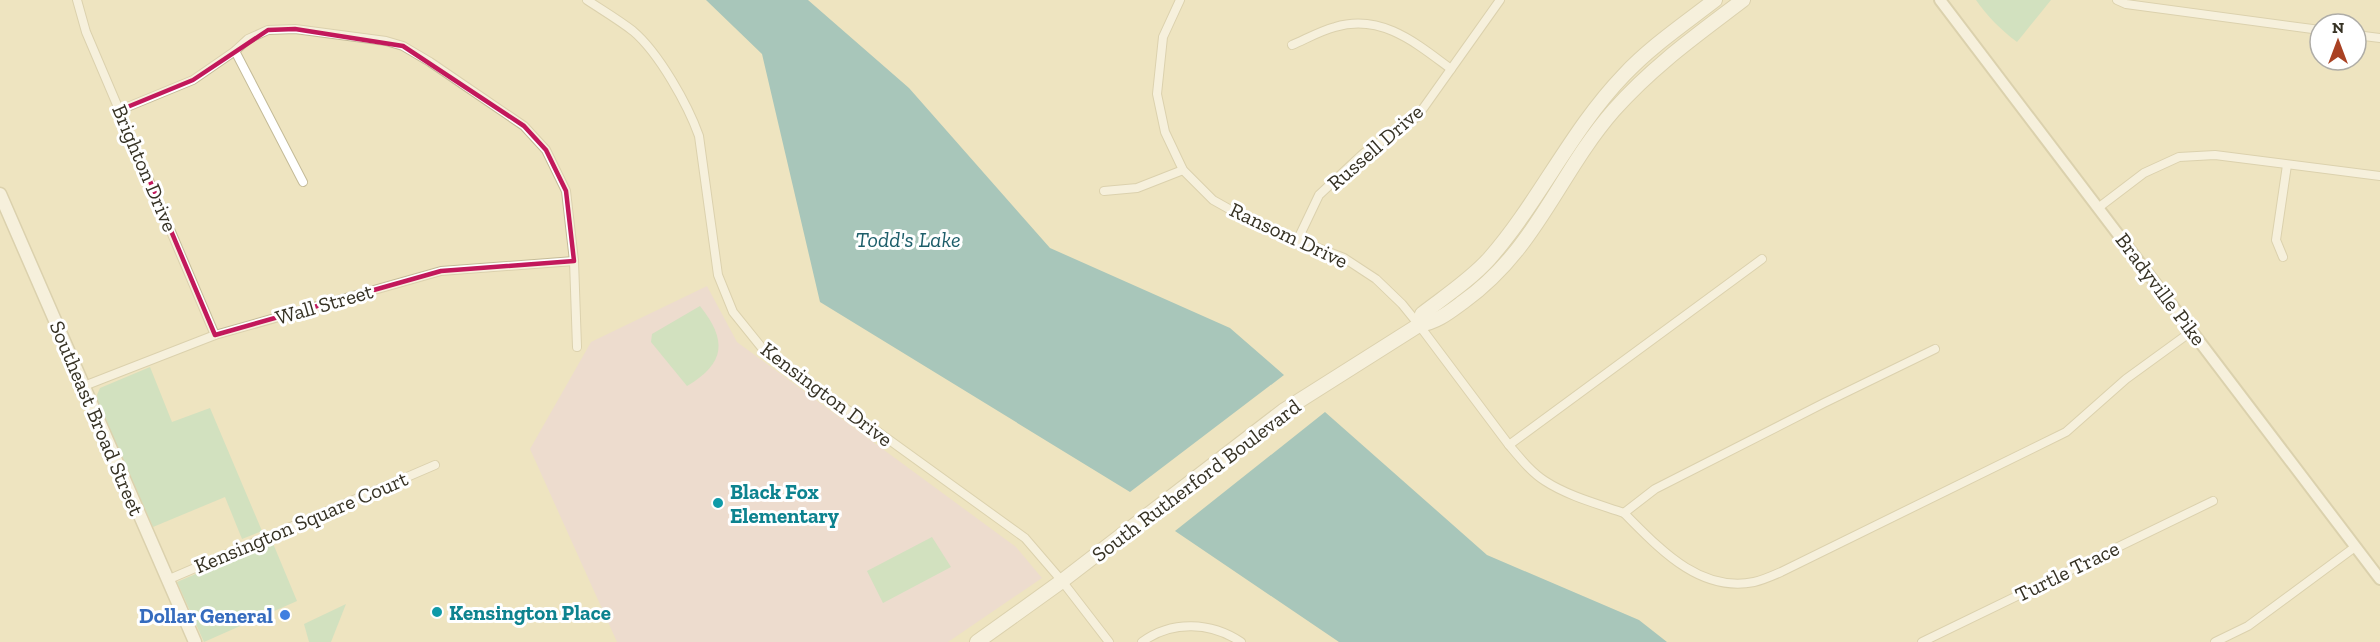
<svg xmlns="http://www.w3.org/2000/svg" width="2380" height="642" viewBox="0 0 2380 642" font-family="'Zilla Slab',serif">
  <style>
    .education { fill: #ead3df }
    .green { fill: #afddbf }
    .water { fill: #53a2b3 }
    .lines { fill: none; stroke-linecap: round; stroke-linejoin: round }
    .street-casing { stroke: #c4bb98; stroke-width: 10 }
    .secondary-casing { stroke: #c4bb98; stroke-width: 14 }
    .primary-casing { stroke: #c4bb98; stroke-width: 15 }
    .highway-casing { stroke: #c4bb98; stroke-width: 16 }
    .street { stroke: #fff; stroke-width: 8 }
    .secondary { stroke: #fff; stroke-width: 10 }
    .primary { stroke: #fff; stroke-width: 12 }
    .highway { stroke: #fff; stroke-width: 14 }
    .marked { fill: none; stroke: #c2185b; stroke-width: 4.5; stroke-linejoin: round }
    .culture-dot { fill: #0f9aa8; stroke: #fff; stroke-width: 2 }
    .shop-dot { fill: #3f7fe0; stroke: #fff; stroke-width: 2 }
    .labels { text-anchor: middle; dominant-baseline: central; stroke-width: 6; stroke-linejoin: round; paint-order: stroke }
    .street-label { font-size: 21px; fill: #363224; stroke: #fff }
    .culture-label { font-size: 21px; font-weight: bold; fill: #0d838f; stroke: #fff; text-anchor: start }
    .shop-label { font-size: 21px; font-weight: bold; fill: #366cbe; stroke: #fff; text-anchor: end }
    .water-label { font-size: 22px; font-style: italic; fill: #1d5e6a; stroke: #fff }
  </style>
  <rect width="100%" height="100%" fill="#eee4c0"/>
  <!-- education -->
  <path class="education" d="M707 286 737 342 1016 547 1042 578 948 642H617L530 449 591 342Z"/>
  <!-- green -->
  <g class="green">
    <path d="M1976 0H2051L2017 42C2002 31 1987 16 1976 0Z"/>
    <path d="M700 306C727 340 726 363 687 386L651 342 652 334Z"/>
    <path d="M150 367 172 422 210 408 262 531 242 539 225 497 153 527 98 403 97 395 100 388Z"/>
    <path d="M932 537 951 567 883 603 867 571Z"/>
    <path d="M272 541 297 601 204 642 177 582Z"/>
    <path d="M346 604 331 642H309L304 624Z"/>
  </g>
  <!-- water -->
  <g class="water">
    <path d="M706 0H808L909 88 1050 248 1230 328 1284 375 1130 492 820 302 762 54Z"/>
    <path d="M1325 412 1487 555 1639 620 1667 642H1339L1175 531Z"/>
  </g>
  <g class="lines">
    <!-- street casing -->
    <g class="street-casing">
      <g id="street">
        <path d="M77 0 86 32 215 335"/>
        <path d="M587 0C602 10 619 20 633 31 659 53 688 105 699 136L718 275 733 312 762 348 1025 538 1062 581 1109 642"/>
        <path d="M1180 0 1163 37 1157 94 1165 132 1183 170 1213 200 1254 223 1344 258 1376 279 1402 304 1419 325 1509 445"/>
        <path d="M2117 0 2126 4 2320 30"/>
        <path d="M2356 35 2380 38"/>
        <path d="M1292 45C1306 39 1320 31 1335 27 1381 13 1416 43 1451 69"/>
        <path d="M235 51 303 182"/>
        <path d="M120 110 193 80 235 51 248 39 268 30 295 29 386 41 403 46 430 62 524 126 546 150 566 191 574 261 577 347"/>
        <path d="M1104 191 1137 188 1183 170"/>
        <path d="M2098 208 2144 173 2179 157 2215 155 2380 176"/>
        <path d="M1298 239 1319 195 1364 153 1417 117 1500 0"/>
        <path d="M2283 257 2276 240 2287 165"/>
        <path d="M1935 349 1824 403 1655 489 1624 513C1659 548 1699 593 1754 582 1763 580 1772 576 1781 572L2066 432 2126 379 2192 331"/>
        <path d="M84 386 215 335 441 271 574 261"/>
        <path d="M1624 513C1598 504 1568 496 1545 481 1531 472 1520 458 1509 445L1762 259"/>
        <path d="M167 580 435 465"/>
        <path d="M1142 642C1172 620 1211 622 1241 642"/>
        <path d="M1922 642 2213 501"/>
        <path d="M2215 642 2248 626 2355 547"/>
      </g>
    </g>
    <!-- secondary casing -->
    <g class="secondary-casing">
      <path id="secondary" d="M1940 0 2380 579"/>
    </g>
    <!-- primary casing -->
    <g class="primary-casing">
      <path id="primary" d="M0 194 195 642"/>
    </g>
    <!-- highway casing -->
    <g class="highway-casing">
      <g id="highway">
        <path d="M1419 325 1422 314C1444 297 1470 280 1489 259 1539 202 1571 130 1624 75 1650 47 1684 24 1715 0"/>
        <path d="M977 642 1062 581 1283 411 1419 325C1437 322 1448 313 1463 302 1537 249 1558 174 1614 110 1653 66 1697 35 1743 0"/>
      </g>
    </g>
    <!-- street -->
    <use href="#street" class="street"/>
    <!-- secondary -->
    <use href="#secondary" class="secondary"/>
    <!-- primary -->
    <use href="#primary" class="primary"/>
    <!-- highway -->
    <use href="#highway" class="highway"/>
  </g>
  <!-- marked area -->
  <path d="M0 0H2380V642H0ZM295 29 403 46 524 126 546 150 566 191 574 261 441 271 215 335 120 110 193 80 268 30Z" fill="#eee4c0" fill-opacity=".55" fill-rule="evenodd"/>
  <path class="marked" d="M295 29 403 46 524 126 546 150 566 191 574 261 441 271 215 335 120 110 193 80 268 30Z"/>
  <!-- markers -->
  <g class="culture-dot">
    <circle cx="718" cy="503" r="6"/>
    <circle cx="437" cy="612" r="6"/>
  </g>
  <circle class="shop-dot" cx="285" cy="615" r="6"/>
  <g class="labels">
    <!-- street labels -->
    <g class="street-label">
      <text transform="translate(1375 147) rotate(-41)">Russell Drive</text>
      <text transform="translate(145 168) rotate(67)">Brighton Drive</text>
      <text transform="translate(1289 235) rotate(25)">Ransom Drive</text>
      <text transform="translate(2161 289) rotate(53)">Bradyville Pike</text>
      <text transform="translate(324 304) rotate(-16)">Wall Street</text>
      <text transform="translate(827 394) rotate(37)">Kensington Drive</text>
      <text transform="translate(97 418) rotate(67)">Southeast Broad Street</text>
      <text transform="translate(1196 480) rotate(-37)">South Rutherford Boulevard</text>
      <text transform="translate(301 522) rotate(-23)">Kensington Square Court</text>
      <text transform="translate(2067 571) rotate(-26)">Turtle Trace</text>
    </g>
    <!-- culture labels -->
    <g class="culture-label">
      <text x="730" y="491">Black Fox<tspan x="730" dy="24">Elementary</tspan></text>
      <text x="449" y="612">Kensington Place</text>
    </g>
    <!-- shop labels -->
    <g class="shop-label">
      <text x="273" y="615">Dollar General</text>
    </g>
    <!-- water labels -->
    <g class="water-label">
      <text x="908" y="239">Todd's Lake</text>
    </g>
  </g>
  <!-- north arrow -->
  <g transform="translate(2338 42)"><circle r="28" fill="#ffffff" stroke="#afada7" stroke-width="1.5"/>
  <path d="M0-4.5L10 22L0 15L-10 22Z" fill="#a94123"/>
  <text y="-9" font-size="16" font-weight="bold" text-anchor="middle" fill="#363224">N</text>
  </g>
</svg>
